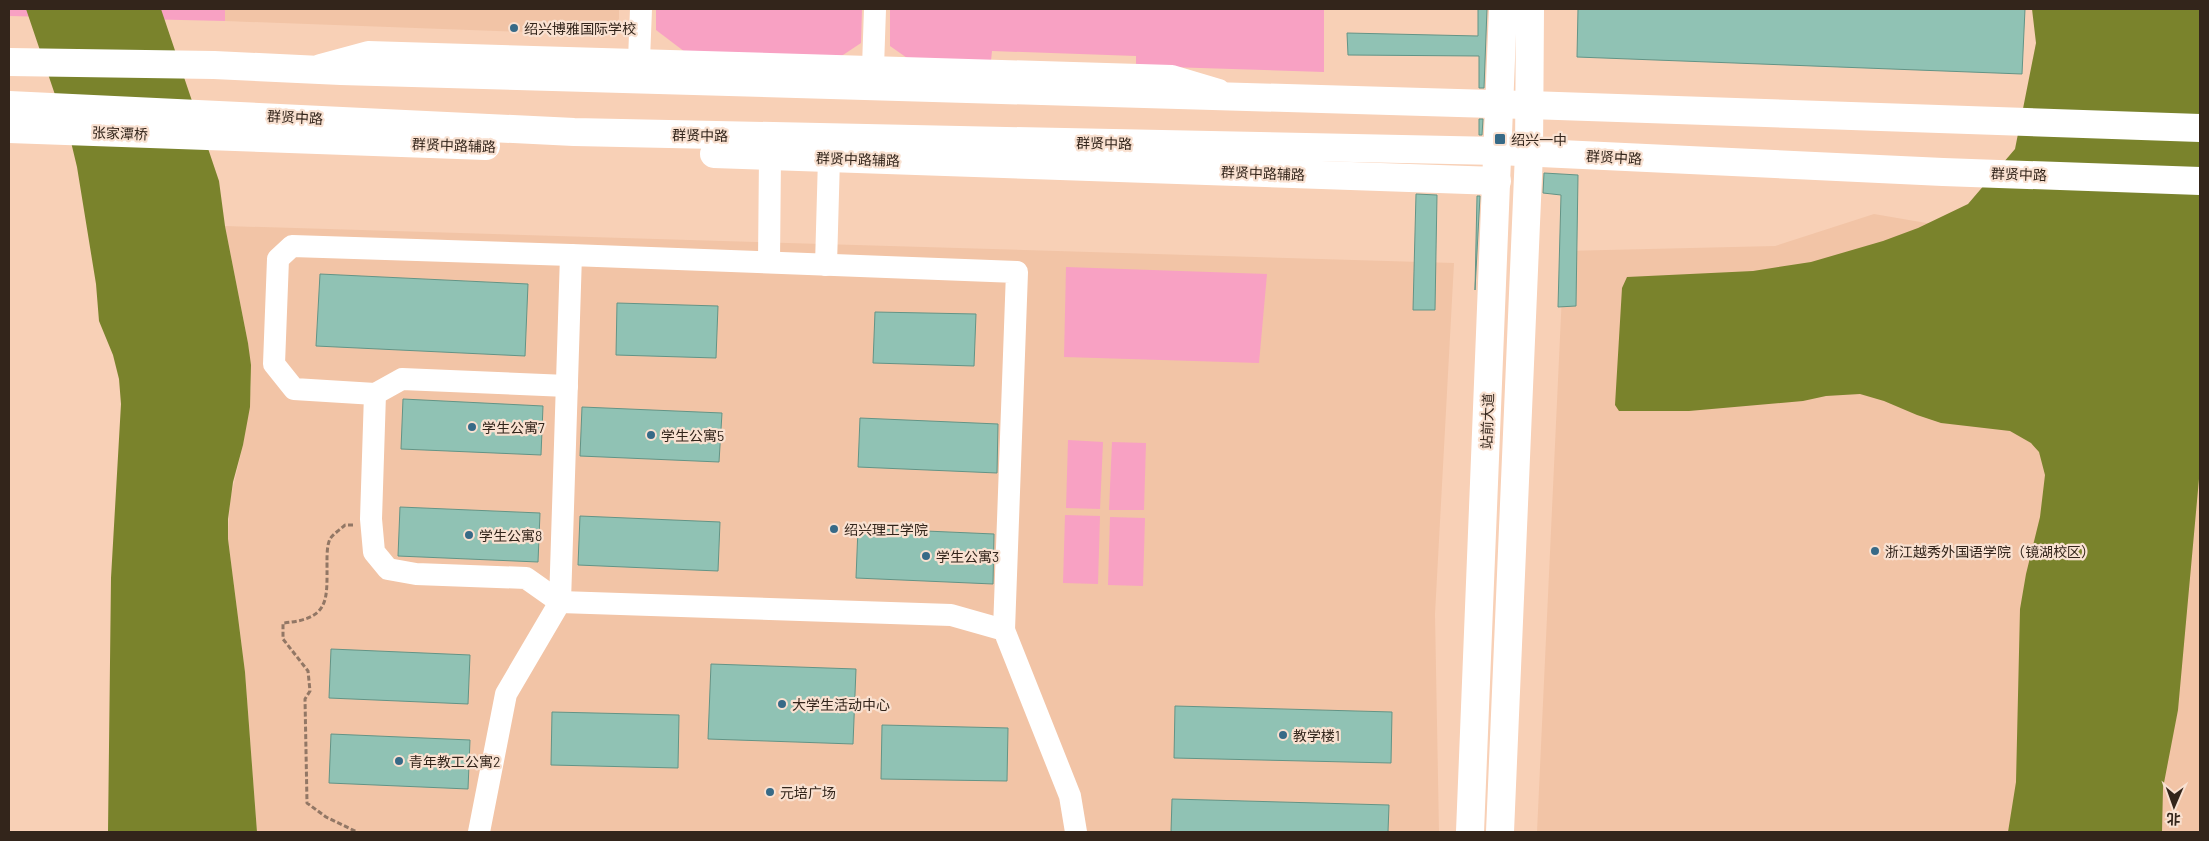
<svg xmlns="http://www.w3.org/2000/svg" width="2209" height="841" viewBox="0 0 2209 841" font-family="Barlow,'Noto Sans SC',sans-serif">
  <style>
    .built { fill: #f2c4a6 }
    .green { fill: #f8a1c3 }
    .water { fill: #7a832c }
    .building { fill: #90c2b4; stroke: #639486 }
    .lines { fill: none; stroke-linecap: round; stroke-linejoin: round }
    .path { stroke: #927765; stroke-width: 3; stroke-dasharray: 5 2.5; stroke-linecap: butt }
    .minor { stroke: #fff; stroke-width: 22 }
    .major { stroke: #fff; stroke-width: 28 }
    .poi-dot { fill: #376a87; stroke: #f9e1d1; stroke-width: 2 }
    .labels { text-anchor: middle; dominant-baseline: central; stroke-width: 4.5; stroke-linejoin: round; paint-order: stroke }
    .poi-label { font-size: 14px; fill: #33251b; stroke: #f9e1d1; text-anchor: start }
    .street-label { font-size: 14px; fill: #33251b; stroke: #f9e1d1 }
  </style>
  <rect width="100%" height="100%" fill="#f8d0b6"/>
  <!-- built -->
  <g class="built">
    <path d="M225 9H619V19L607 35 225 21Z"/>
    <path d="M1874 214 2200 270V832H1537L1564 251 1775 246Z"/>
    <path d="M225 226 1454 263 1435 614 1439 832H257L245 672 228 539 230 500 243 445 251 387 248 343Z"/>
  </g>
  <!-- green -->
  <g class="green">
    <path d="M9 9H225V21L9 16Z"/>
    <path d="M656 9H862L861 43 840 57 685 52 656 30Z"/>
    <path d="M890 9H1324V72L1136 66V56L992 51 991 61 910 60 890 46Z"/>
    <path d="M1066 267 1267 274 1259 363 1064 357Z"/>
    <path d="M1068 440 1103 442 1100 509 1066 508Z"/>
    <path d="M1112 442 1146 443 1144 510H1109Z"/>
    <path d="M1065 515 1100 516 1098 584 1063 583Z"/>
    <path d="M1110 517 1145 518 1143 586 1108 585Z"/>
  </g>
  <!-- water -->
  <g class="water">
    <path d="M26 9H161L219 181 225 226 248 343 251 365 250 407 243 445 233 482 228 519V539L245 672 257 832H108L111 578 121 404 119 379 113 355 99 321 96 284 77 167 71 142Z"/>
    <path d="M2032 9H2200V468L2178 710 2163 788 2162 832H2008L2016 782 2020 609 2026 574 2040 517 2045 475 2039 452 2031 443 2010 431 1941 423 1917 415 1884 401 1860 394 1826 396 1803 401 1689 411H1619L1615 405 1622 288 1627 277 1753 271 1811 262 1883 241 1918 228 1968 204 2015 149 2036 43Z"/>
  </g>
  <!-- building -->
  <g class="building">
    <path d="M1478 9H1487L1484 88H1479V56L1348 55 1347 33 1478 36Z"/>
    <path d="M1578 9H2025L2022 74 1577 57Z"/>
    <path d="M1479 119H1483L1482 135H1479Z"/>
    <path d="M1544 173 1578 175 1576 306 1558 307 1561 195 1543 193Z"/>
    <path d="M1416 194 1437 195 1435 310H1413Z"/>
    <path d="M1477 196H1480L1475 290Z"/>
    <path d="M320 274 528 284 525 356 316 346Z"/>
    <path d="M617 303 718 306 716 358 616 355Z"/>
    <path d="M875 312 976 314 974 366 873 363Z"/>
    <path d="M403 399 543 406 541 455 401 449Z"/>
    <path d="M582 407 722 413 719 462 580 456Z"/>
    <path d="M860 418 998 424 997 473 858 467Z"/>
    <path d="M400 507 540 513 538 562 398 556Z"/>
    <path d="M580 516 720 522 718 571 578 565Z"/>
    <path d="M858 528 994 534 993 584 856 578Z"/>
    <path d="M331 649 470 655 468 704 329 698Z"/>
    <path d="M711 664 856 669 853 744 708 739Z"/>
    <path d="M1175 706 1392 712 1391 763 1174 758Z"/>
    <path d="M552 712 679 715 678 768 551 765Z"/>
    <path d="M882 725 1008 728 1007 781 881 779Z"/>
    <path d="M331 734 470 740 468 789 329 783Z"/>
    <path d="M1172 799 1389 805 1388 832H1171Z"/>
  </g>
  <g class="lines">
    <!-- path -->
    <path class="path" d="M353 525H345C341 529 333 534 330 539 327 545 327 555 327 562 327 601 330 619 283 623V639L308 671 310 691 305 699 307 803 326 817 357 832"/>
    <!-- minor -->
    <g class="minor">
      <path d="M639 60 641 9"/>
      <path d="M320 65 368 52 1172 76 1219 90"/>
      <path d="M873 67 875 9"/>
      <path d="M769 262 770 156"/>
      <path d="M826 265 829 158"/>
      <path d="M375 394 294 389 274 364 278 259 292 246 571 255"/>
      <path d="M560 602 571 255 1017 272 1004 630"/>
      <path d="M560 602 526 578 416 574 388 569 374 552 371 519 375 394 402 379 567 386"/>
      <path d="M479 832 506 694 560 602 951 615 1004 630 1070 796 1076 832"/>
    </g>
    <!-- major -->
    <g class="major">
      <path d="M9 62 214 65 341 71 1529 105 2200 128"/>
      <path d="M9 105 574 132 1498 151 1943 172 2200 181"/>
      <path d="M9 129 486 146"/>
      <path d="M714 154 1497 181"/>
      <path d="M1470 832 1503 9"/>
      <path d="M1500 832 1529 153 1530 9"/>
    </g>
  </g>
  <!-- markers -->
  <g class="poi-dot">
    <circle cx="514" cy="28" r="5"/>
    <rect x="1494" y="133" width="12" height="12" rx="2.5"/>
    <circle cx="472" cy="427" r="5"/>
    <circle cx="651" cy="435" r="5"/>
    <circle cx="834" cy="529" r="5"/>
    <circle cx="469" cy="535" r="5"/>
    <circle cx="1875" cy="551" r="5"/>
    <circle cx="926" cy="556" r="5"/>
    <circle cx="782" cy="704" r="5"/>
    <circle cx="1283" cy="735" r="5"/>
    <circle cx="399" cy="761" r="5"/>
    <circle cx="770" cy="792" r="5"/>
  </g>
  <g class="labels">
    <!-- poi labels -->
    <g class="poi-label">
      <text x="524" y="28">绍兴博雅国际学校</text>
      <text x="1511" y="139">绍兴一中</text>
      <text x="482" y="427">学生公寓7</text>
      <text x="661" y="435">学生公寓5</text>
      <text x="844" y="529">绍兴理工学院</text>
      <text x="479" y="535">学生公寓8</text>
      <text x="1885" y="551">浙江越秀外国语学院（镜湖校区）</text>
      <text x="936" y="556">学生公寓3</text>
      <text x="792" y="704">大学生活动中心</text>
      <text x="1293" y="735">教学楼1</text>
      <text x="409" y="761">青年教工公寓2</text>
      <text x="780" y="792">元培广场</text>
    </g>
    <!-- street labels -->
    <g class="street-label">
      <text transform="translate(295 117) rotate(3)">群贤中路</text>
      <text transform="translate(120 133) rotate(2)">张家潭桥</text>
      <text transform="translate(700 135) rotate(1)">群贤中路</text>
      <text transform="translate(1104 143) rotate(1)">群贤中路</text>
      <text transform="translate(454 145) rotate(2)">群贤中路辅路</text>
      <text transform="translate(1614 157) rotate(3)">群贤中路</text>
      <text transform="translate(858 159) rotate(2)">群贤中路辅路</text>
      <text transform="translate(1263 173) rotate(2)">群贤中路辅路</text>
      <text transform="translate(2019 174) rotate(2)">群贤中路</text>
      <text transform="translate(1487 421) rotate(-88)">站前大道</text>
    </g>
  </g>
  <!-- border -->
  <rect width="2209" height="841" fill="none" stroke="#33251b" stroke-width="20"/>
  <!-- north arrow -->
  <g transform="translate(2174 806) rotate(182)" stroke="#f9e1d1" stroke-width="4" paint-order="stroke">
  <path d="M0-4L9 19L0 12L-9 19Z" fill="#33251b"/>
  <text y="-8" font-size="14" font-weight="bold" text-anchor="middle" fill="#33251b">北</text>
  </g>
</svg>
